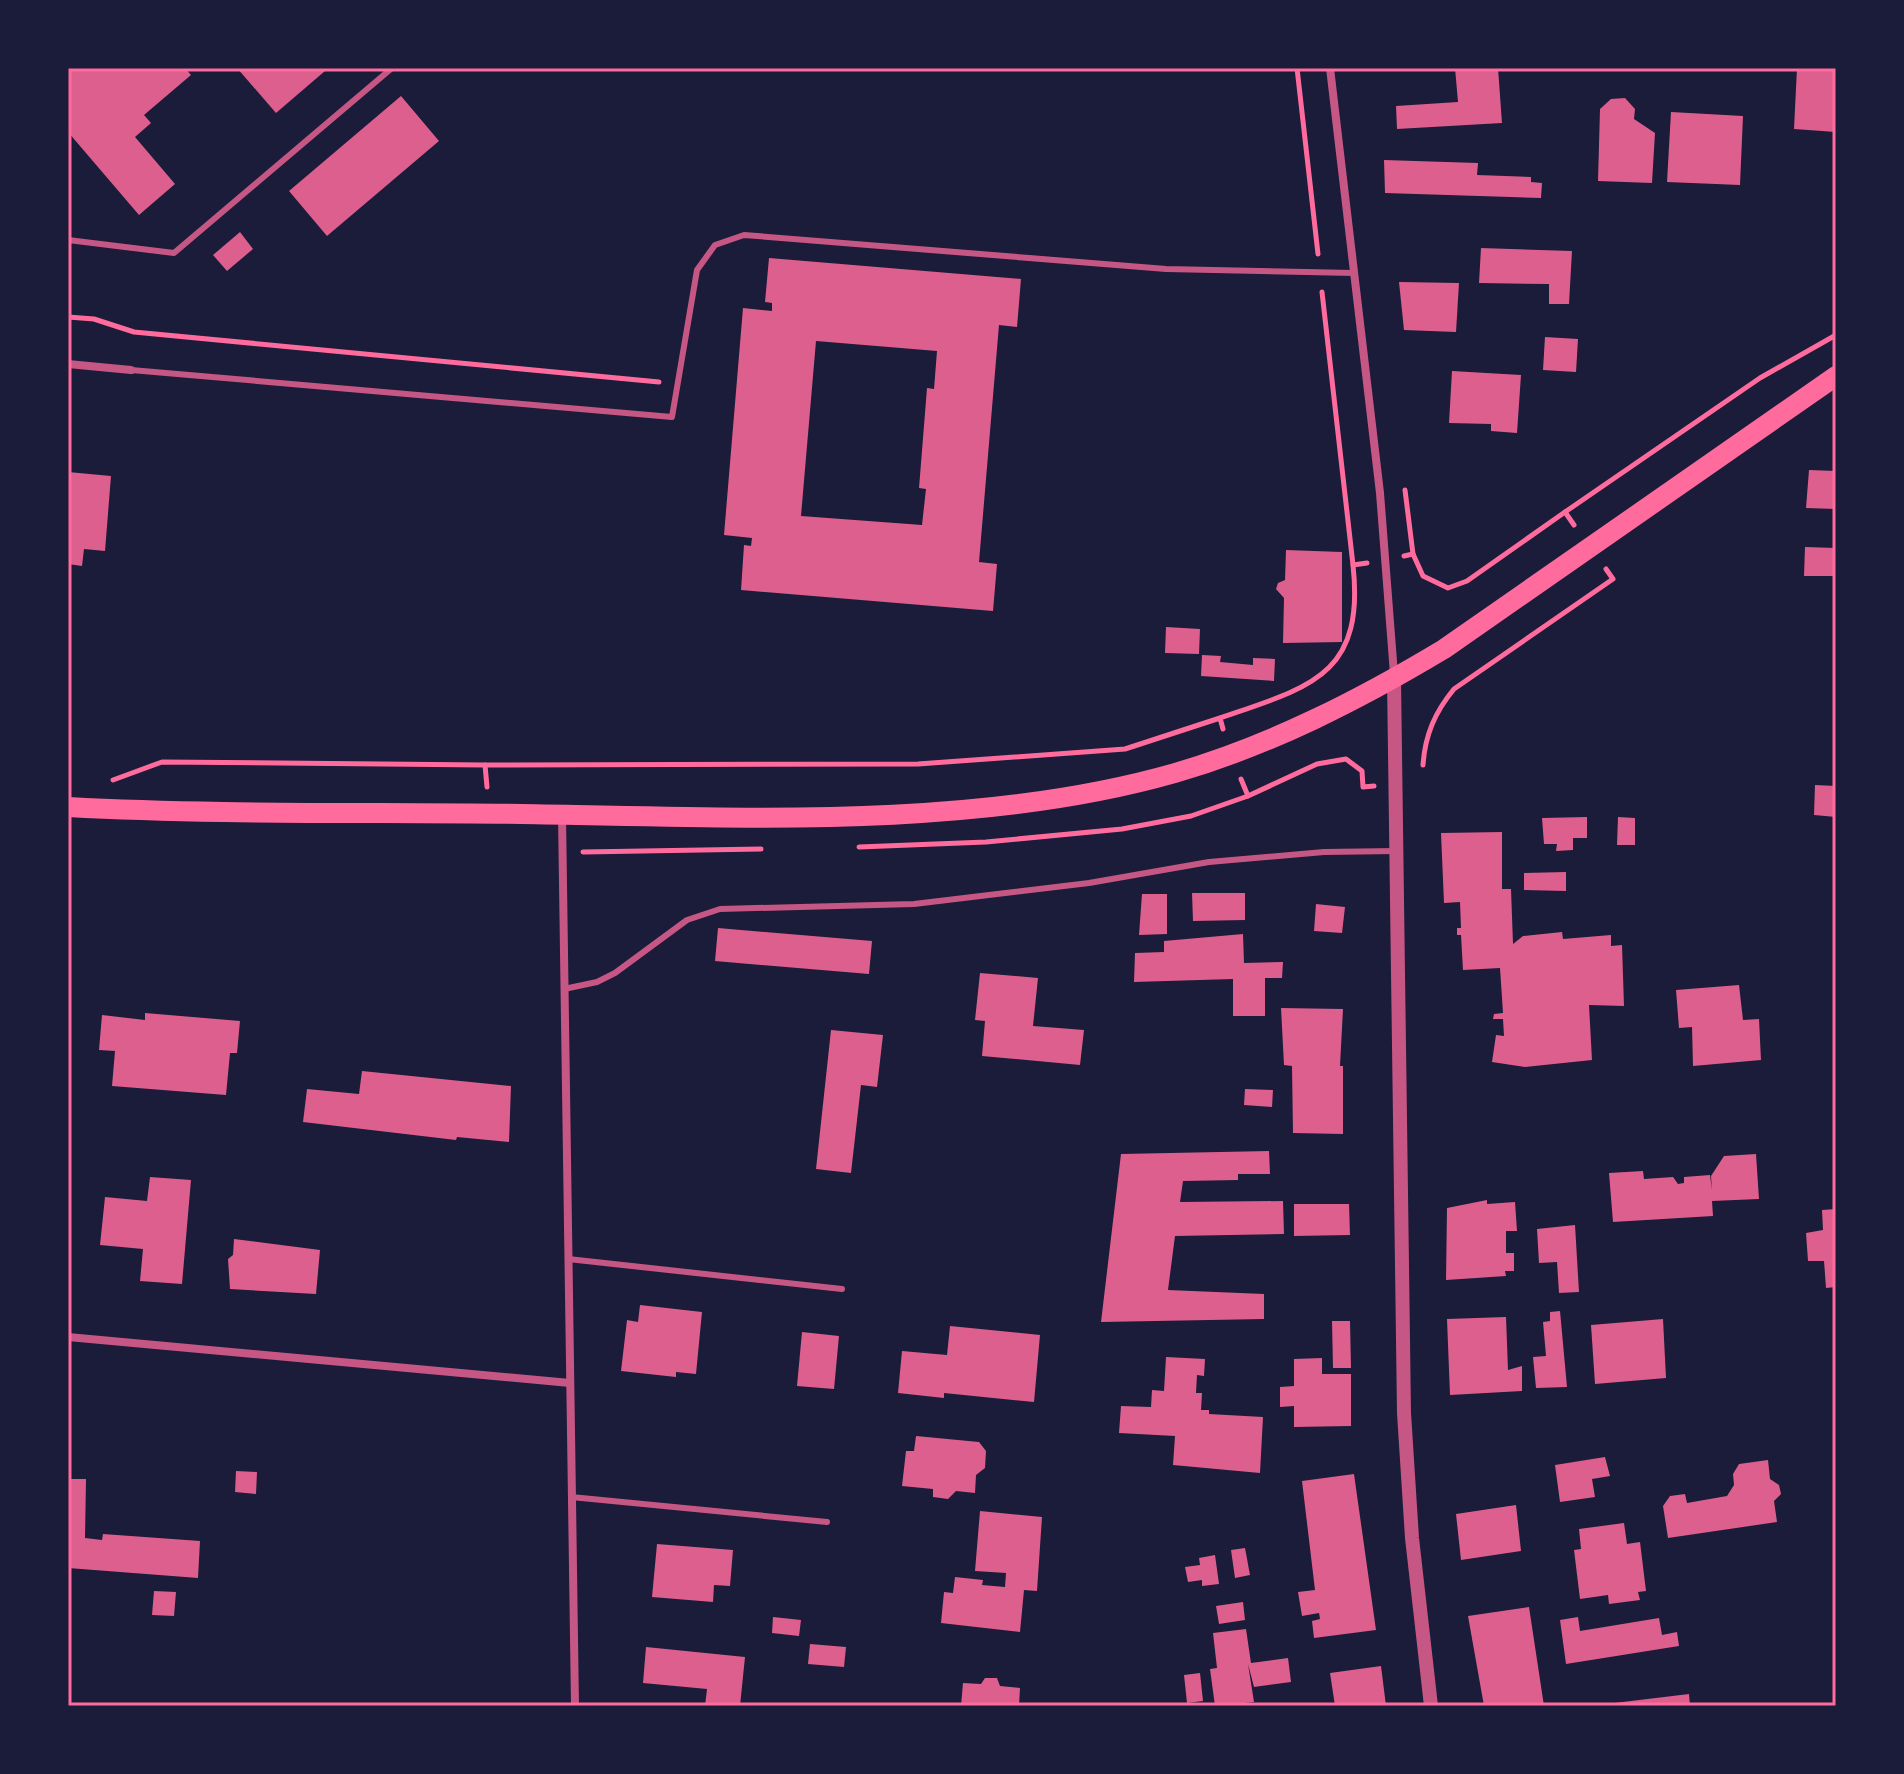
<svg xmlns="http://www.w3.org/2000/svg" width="1904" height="1774" viewBox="0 0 1904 1774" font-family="'DM Sans',sans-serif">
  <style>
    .building { fill: #dd5f8e; fill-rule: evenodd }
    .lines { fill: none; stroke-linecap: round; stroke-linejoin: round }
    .path { stroke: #ff6b9d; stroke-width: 5 }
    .service { stroke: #c65784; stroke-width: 6 }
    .minor { stroke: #c65784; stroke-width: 8 }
    .tertiary { stroke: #c65784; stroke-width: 14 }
    .primary { stroke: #ff6b9d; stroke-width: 20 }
    .neatline { fill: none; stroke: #ff6b9d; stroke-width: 3 }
  </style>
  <rect width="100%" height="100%" fill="#1b1b3a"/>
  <!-- building -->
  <g class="building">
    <path d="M68 68H185L191 75 144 115 151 123 135 137 175 184 139 215 68 132Z"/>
    <path d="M237 68H323L325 71 276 113Z"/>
    <path d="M1455 68H1498L1502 123 1397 129 1396 106 1458 102Z"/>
    <path d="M1797 68 1836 70V132L1794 129Z"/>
    <path d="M401 96 439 141 327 236 289 191Z"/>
    <path d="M1625 98 1635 109 1634 119 1655 133 1652 183 1598 181 1600 109 1611 99Z"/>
    <path d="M1671 112 1743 116 1740 185 1667 182Z"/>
    <path d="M1384 160 1478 163 1477 175 1531 177V182L1542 183 1541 198 1385 193Z"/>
    <path d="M240 232 253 249 227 271 213 255Z"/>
    <path d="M1481 248 1572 251 1569 304H1549V284L1479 283Z"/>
    <path d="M769 258 1021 279 1017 327 999 325 979 562 997 564 993 611 741 590 744 545 751 546 752 538 724 535 743 308 772 311V303L765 302ZM816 341 937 351 934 389 927 388 919 488 926 489 922 525 801 516Z"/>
    <path d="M1399 282 1459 283 1456 332 1404 330Z"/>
    <path d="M1545 337 1578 339 1576 372 1543 370Z"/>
    <path d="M1452 371 1521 375 1517 433 1491 431V424L1449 423Z"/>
    <path d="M1809 470 1836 471V509L1806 508Z"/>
    <path d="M68 472 111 476 105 551 84 549 82 566 68 564Z"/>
    <path d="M1805 547 1836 548V576H1804Z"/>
    <path d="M1286 550 1342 552V642L1283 643 1284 598 1276 589 1278 583 1285 580Z"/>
    <path d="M1166 627 1200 629 1199 654 1165 653Z"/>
    <path d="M1202 655 1221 656 1220 662 1253 665V658L1275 659 1274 681 1201 676Z"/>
    <path d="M1815 785 1836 786V817L1814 815Z"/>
    <path d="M1587 817V838H1573V850L1556 851 1557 844H1544L1542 818Z"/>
    <path d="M1618 817 1635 818V845H1617Z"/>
    <path d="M1502 832V889H1511L1513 944 1523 936 1562 932 1563 939 1611 935V946L1622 945 1624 1006 1589 1005 1592 1060 1525 1067 1492 1062 1496 1035 1504 1036 1503 1019H1493L1494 1014 1503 1013 1500 968 1463 970 1461 935H1457V928H1461L1460 902 1444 903 1441 833Z"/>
    <path d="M1566 872V891L1524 890V873Z"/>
    <path d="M1192 893H1245V920L1193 921Z"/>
    <path d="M1142 894H1167V934L1139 935Z"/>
    <path d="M1316 904 1345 907 1342 933 1314 931Z"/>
    <path d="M718 928 872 941 869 974 715 961Z"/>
    <path d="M1243 934 1244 963 1283 962 1282 978H1265V1016H1233V979L1134 982 1135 953 1164 952V941Z"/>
    <path d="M980 973 1038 978 1033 1026 1084 1030 1080 1065 982 1056 985 1021 975 1020Z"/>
    <path d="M1739 985 1743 1020 1759 1019 1761 1060 1693 1066 1692 1027 1679 1028 1676 990Z"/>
    <path d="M1281 1008 1343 1009 1340 1066H1343V1134L1293 1133 1292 1066 1284 1065Z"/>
    <path d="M145 1013 240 1021 237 1053H230L226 1095 112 1086 115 1051 99 1050 102 1015 145 1020Z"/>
    <path d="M831 1030 883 1035 877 1087 861 1085 851 1173 816 1169Z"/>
    <path d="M362 1071 511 1086 509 1142 457 1137 456 1140 303 1122 307 1089 359 1094Z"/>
    <path d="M1245 1089 1273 1090 1272 1107 1244 1105Z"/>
    <path d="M1269 1151 1270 1174H1238V1180L1183 1181 1180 1202 1283 1201 1284 1234 1175 1236 1168 1290 1264 1294V1319L1101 1322 1121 1154Z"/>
    <path d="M1756 1154 1759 1199 1712 1201 1713 1216 1613 1222 1609 1173 1643 1171 1644 1179 1673 1177 1678 1184 1684 1183V1177L1710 1175 1712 1190 1711 1176 1724 1156Z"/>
    <path d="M150 1177 191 1180 182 1284 140 1281 143 1249 100 1245 105 1197 147 1201Z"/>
    <path d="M1487 1200V1204L1515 1202 1517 1231H1506V1253H1514V1271H1505L1506 1276 1446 1280 1447 1208Z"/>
    <path d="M1294 1204H1349L1350 1235 1294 1236Z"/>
    <path d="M1836 1209V1287L1826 1288 1824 1261H1808L1806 1233 1823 1230 1822 1210Z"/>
    <path d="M1575 1225 1579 1292 1559 1293 1557 1262 1539 1263 1537 1229Z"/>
    <path d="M234 1239 320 1250 316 1294 230 1289 228 1259 233 1255Z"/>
    <path d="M640 1305 702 1312 696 1374 676 1372V1377L621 1371 627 1320 638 1322Z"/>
    <path d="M1560 1311 1567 1387 1536 1388 1533 1357 1546 1356 1543 1322 1550 1321V1312Z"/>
    <path d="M1506 1317 1508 1370 1522 1366V1391L1450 1395 1447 1319Z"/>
    <path d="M1663 1319 1666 1378 1595 1384 1591 1325Z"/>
    <path d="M1332 1321H1350L1351 1368H1333Z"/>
    <path d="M950 1326 1040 1335 1034 1402 944 1393V1398L898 1393 902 1351 947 1355Z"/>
    <path d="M802 1332 839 1336 834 1389 797 1386Z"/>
    <path d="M1166 1357 1205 1359 1204 1376 1197 1375 1196 1393H1202L1201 1410H1209V1414L1263 1417 1260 1473 1173 1465 1175 1436 1119 1433 1121 1406 1151 1407 1152 1390 1164 1391Z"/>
    <path d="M1322 1358V1374H1351V1426L1294 1427V1406L1280 1407V1387L1294 1386V1359Z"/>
    <path d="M916 1436 979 1442 986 1451 985 1468 976 1475 975 1493 956 1491 948 1499 933 1497V1489L902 1486 906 1451H914Z"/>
    <path d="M1605 1457 1610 1476 1592 1479 1595 1497 1560 1502 1555 1465Z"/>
    <path d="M1768 1460 1770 1479 1779 1485 1781 1494 1774 1501 1777 1522 1668 1538 1663 1506 1670 1496 1685 1494 1687 1503 1727 1496 1734 1485 1733 1474 1739 1464Z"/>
    <path d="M236 1471 257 1472 256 1494 235 1492Z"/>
    <path d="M1354 1474 1376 1630 1314 1638 1312 1621 1320 1619 1319 1613 1302 1616 1298 1592 1315 1590 1302 1481Z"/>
    <path d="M68 1479H86L85 1538 102 1540 103 1534 200 1541 198 1578 68 1568Z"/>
    <path d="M1516 1505 1521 1551 1461 1560 1456 1514Z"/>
    <path d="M980 1511 1042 1517 1037 1591 1024 1590 1020 1632 941 1623 944 1592 953 1593 955 1577 983 1580 982 1585 1005 1587 1006 1573 975 1571Z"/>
    <path d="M1624 1523 1627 1544 1640 1542 1646 1591 1638 1592 1640 1600 1609 1604 1608 1595 1580 1599 1574 1550 1581 1549 1579 1529Z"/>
    <path d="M657 1544 733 1550 730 1586 714 1585 713 1602 652 1597Z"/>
    <path d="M1245 1548 1250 1575 1235 1578 1231 1550Z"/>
    <path d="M1215 1555 1219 1584 1202 1586V1580L1188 1582 1185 1567 1200 1565 1199 1558Z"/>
    <path d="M154 1591 176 1592 174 1616 152 1615Z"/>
    <path d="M1243 1602 1245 1620 1219 1624 1216 1606Z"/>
    <path d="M1529 1607 1544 1706H1484L1468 1616Z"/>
    <path d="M773 1617 801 1620 799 1636 772 1633Z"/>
    <path d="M1578 1617 1580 1631 1659 1618 1662 1635 1677 1632 1679 1646 1566 1664 1560 1620Z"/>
    <path d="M1246 1629 1251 1663 1288 1658 1291 1682 1254 1687 1248 1664 1254 1702 1215 1706 1210 1669 1217 1668 1213 1633Z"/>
    <path d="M810 1644 846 1647 844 1667 808 1664Z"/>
    <path d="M646 1647 745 1657 740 1706H705L707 1689 643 1683Z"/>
    <path d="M1381 1666 1386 1706H1335L1330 1673Z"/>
    <path d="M1200 1673 1203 1701 1187 1703 1184 1675Z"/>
    <path d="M985 1678H997L1000 1686 1020 1688 1019 1706H961L963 1683 981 1684Z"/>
    <path d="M1689 1694 1690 1706H1606V1704Z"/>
  </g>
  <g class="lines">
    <!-- path -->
    <g class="path">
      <path d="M1297 68 1318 254"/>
      <path d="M1322 292 1353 565"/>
      <path d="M68 317 94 319 134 332 659 382"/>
      <path d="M1405 490 1413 554"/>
      <path d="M1565 512 1760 378 1836 335"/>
      <path d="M1404 556 1413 554 1423 576 1448 588 1467 581 1565 512 1574 525"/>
      <path d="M1220 718C1310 687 1365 676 1353 565L1367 563"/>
      <path d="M485 765 918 764 1125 749 1220 718 1223 729"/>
      <path d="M1423 765C1425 735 1435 712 1454 689L1613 579 1606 569"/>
      <path d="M1241 779 1248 796 1317 764 1346 759 1362 771 1363 787 1374 786"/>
      <path d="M113 780 162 762 485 765 487 787"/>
      <path d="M859 847 986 842 1122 829 1191 816 1248 796"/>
      <path d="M583 852 761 849"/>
    </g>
    <!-- service -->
    <g class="service">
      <path d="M68 240 174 253 392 68"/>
      <path d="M131 370 672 417 697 270 715 245 744 235 1166 269 1354 273"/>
      <path d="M564 989 597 982 615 973 687 920 720 909 914 904 1089 883 1209 862 1324 852 1396 851"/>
      <path d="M568 1259 842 1289"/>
      <path d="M571 1497 827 1522"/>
    </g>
    <!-- minor -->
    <g class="minor">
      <path d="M1330 68 1380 493 1394 674"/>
      <path d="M68 364 131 370"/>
      <path d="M562 815 575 1706"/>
      <path d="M68 1337 570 1383"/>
    </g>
    <!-- tertiary -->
    <path class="tertiary" d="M1394 679 1404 1413 1412 1538 1431 1706"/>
    <!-- primary -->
    <path class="primary" d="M68 807C219 815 370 812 521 814 731 817 972 831 1175 773 1271 745 1359 700 1444 649L1836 376"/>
  </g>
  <!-- border -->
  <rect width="1904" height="1774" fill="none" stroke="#1b1b3a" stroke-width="140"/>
  <rect x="70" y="70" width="1764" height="1634" class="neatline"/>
</svg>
